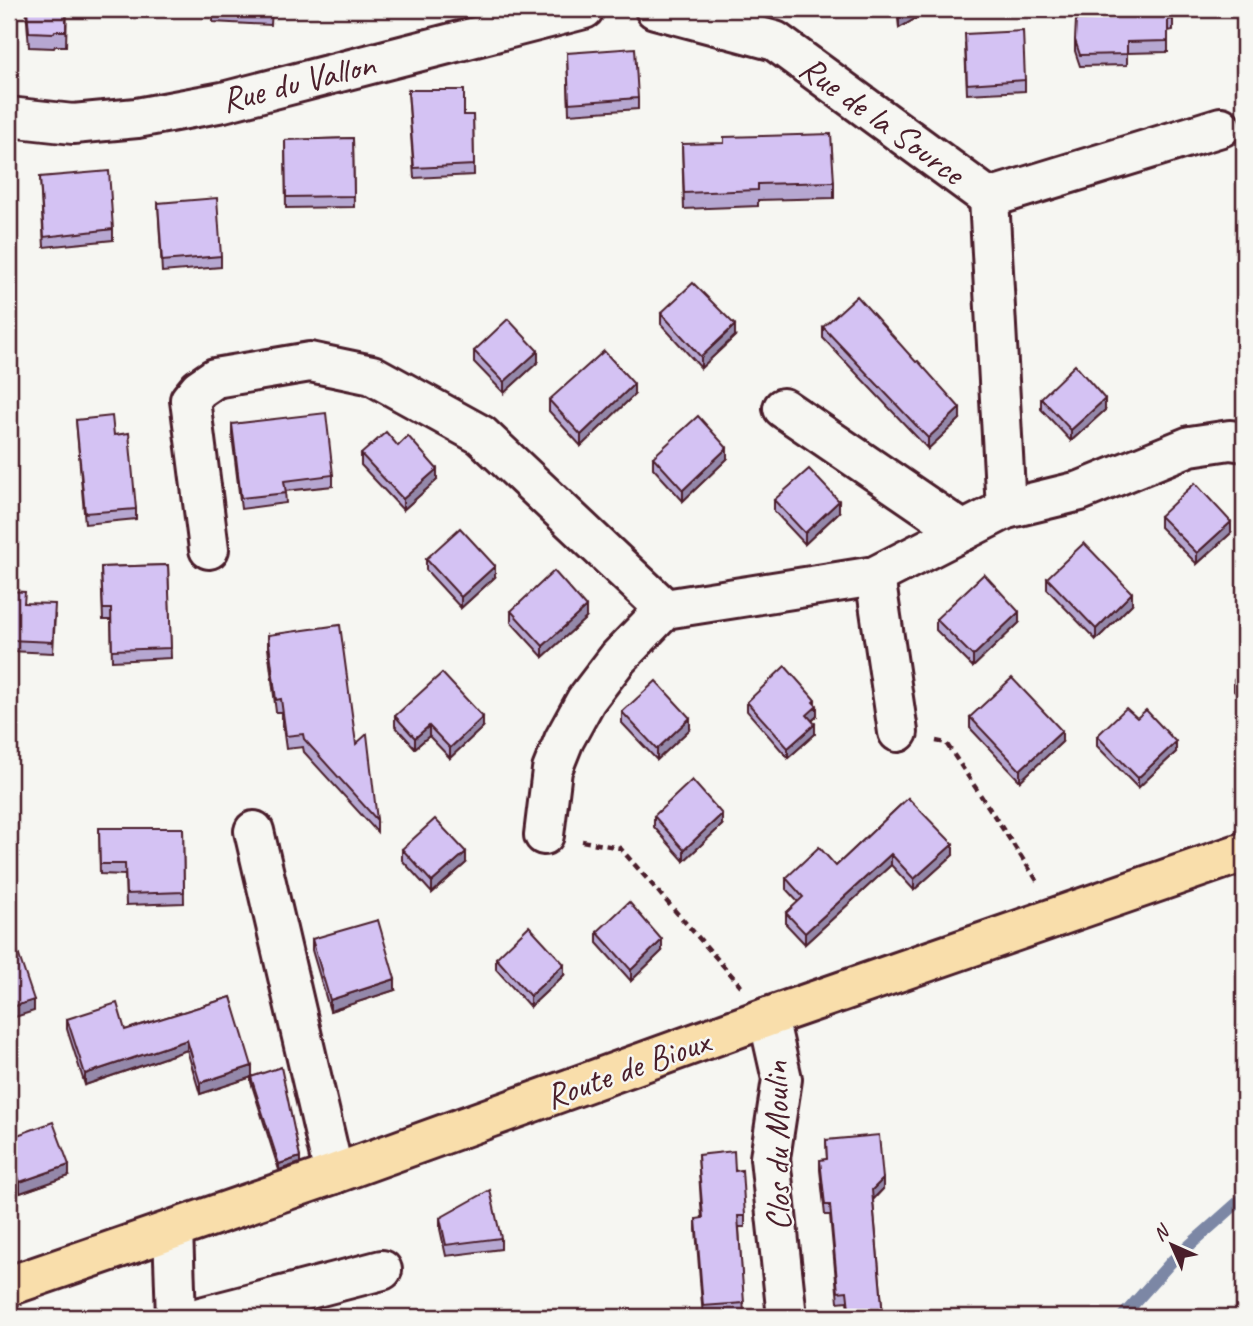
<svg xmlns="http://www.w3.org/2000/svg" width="1253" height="1326" viewBox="0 0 1253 1326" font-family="Caveat,sans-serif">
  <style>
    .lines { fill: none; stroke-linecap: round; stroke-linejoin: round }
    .stream { stroke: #7b87a5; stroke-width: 12 }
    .minor-casing { stroke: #4a1f2b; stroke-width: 44 }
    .major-casing { stroke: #4a1f2b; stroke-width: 44 }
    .path { stroke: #4a1f2b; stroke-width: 4.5; stroke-dasharray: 7 5; stroke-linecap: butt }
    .minor { stroke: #f6f6f2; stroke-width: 38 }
    .major { stroke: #f9deab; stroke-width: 38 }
    .wall { fill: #b6a7d1; stroke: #4a1f2b; stroke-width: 2 }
    .shaded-wall { fill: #9488aa; stroke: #4a1f2b; stroke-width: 2 }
    .building { fill: #d4c2f3; stroke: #4a1f2b; stroke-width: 2 }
    .labels { text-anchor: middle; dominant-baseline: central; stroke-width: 5; stroke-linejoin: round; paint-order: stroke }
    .street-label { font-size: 35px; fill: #4a1f2b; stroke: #f6f6f2 }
  </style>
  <rect width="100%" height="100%" fill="#f6f6f2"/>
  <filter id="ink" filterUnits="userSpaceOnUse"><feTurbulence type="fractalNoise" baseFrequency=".0143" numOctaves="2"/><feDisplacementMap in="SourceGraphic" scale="14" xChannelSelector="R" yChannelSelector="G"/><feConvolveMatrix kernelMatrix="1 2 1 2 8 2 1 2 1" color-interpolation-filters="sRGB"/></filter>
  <g filter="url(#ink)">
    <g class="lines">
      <!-- stream -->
      <path class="stream" d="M1122 1317 1173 1260 1244 1197"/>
      <!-- minor casing -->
      <g class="minor-casing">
        <g id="minor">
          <path d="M655 9 775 41 989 198 1221 127"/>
          <path d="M9 117 73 124 137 118 223 102 584 9"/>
          <path d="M989 198 1006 509"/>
          <path d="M783 408 963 531"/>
          <path d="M209 549 190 400 199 389 215 378 310 362 372 375 481 435 665 609"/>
          <path d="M875 576 898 732"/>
          <path d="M254 831 334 1174"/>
          <path d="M544 835 552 770 564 740 586 700 618 658 665 609 875 576 1006 509 1080 491 1190 446 1230 440 1244 442"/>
          <path d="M768 1017 782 1079 770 1158 787 1317"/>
          <path d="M173 1230 176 1317"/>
          <path d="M201 1317 382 1270"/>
        </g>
      </g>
      <!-- major casing -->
      <g class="major-casing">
        <path id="major" d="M9 1286 334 1174 768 1017 1244 852"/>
      </g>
      <!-- path -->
      <g class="path">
        <path d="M936 741 946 743 1038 882"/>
        <path d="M582 841 620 848 741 986"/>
      </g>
      <!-- minor -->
      <use href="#minor" class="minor"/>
      <!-- major -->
      <use href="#major" class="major"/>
    </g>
    <!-- wall -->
    <g class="wall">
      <path d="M26 9H67L66 46H55L54 48 29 47Z"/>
      <path d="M213 9H272L271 25 213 22Z"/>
      <path d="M897 9H932L899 28Z"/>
      <path d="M1173 9V30L1168 31V52L1127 53V65L1080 66 1075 51V40L1096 19Z"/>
      <path d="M965 44 1025 80V91L967 94Z"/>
      <path d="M567 53 638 98V109L569 114Z"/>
      <path d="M408 90 464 115H473L474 175 414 178Z"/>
      <path d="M353 138 354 207 286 208 285 140Z"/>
      <path d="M682 144 834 182V198L758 200V206L684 209Z"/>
      <path d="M40 177 113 229V240L44 247Z"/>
      <path d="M158 203 221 256V267L162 272Z"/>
      <path d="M661 313 735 336 701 368 661 324Z"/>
      <path d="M823 327 960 419 928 449 823 338Z"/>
      <path d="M474 351 538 362 504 393 474 362Z"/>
      <path d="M634 395 581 446 549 411V400Z"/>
      <path d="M1041 398 1105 410 1071 441 1041 409Z"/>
      <path d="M76 420 114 435 136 509V519L85 524Z"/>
      <path d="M232 424 333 475V486L285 491 286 503 241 509 232 435Z"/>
      <path d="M398 446 437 480 403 510 361 465V454Z"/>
      <path d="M653 457 727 459 683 501 653 468Z"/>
      <path d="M774 500 839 512 805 544 774 511Z"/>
      <path d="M1160 516 1231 533 1197 564 1160 527Z"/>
      <path d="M426 559 495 577 461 608 426 570Z"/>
      <path d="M168 565 171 658 112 661 111 620H103L101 567Z"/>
      <path d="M1047 578 1132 604 1096 640 1047 589Z"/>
      <path d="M9 591 25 603 55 615 53 653 9 651Z"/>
      <path d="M511 611 586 618 543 657 511 622Z"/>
      <path d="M936 619 1019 623 973 667 936 630Z"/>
      <path d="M268 635 356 744 377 820V832L304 752 303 747 286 749 281 712H276L268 648Z"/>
      <path d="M1244 670V702L1234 691V680Z"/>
      <path d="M747 702 815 704 817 716 812 721 815 734 788 758 747 711Z"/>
      <path d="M622 712 690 729 657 760 622 723Z"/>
      <path d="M395 716 483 727 450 758 429 736 415 748 395 726Z"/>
      <path d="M970 717 1062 742 1020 781 970 728Z"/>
      <path d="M1137 718 1176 752 1138 788 1097 746V736Z"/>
      <path d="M908 798 953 855 914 890 891 865 805 944 786 924V913L798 902 786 889V878L836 866Z"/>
      <path d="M654 816 722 825 684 861 654 827Z"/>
      <path d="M99 828H183L184 903 126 905 125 875 100 874Z"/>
      <path d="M402 849 466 863 432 893 402 860Z"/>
      <path d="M597 932 662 951 631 981 597 943Z"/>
      <path d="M312 939 395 990 330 1011 312 950Z"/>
      <path d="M496 958 564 975 530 1007 496 969Z"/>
      <path d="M231 997 252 1076 300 1163 279 1170 251 1082V1077L200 1094 187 1050 85 1085 67 1029V1019L125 1030Z"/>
      <path d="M9 1138 69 1176 20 1193 9 1160Z"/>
      <path d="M826 1140 883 1189 873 1200 883 1317H893H849L847 1301 838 1302 830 1215H825L820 1170V1160L827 1159Z"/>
      <path d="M698 1155 735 1171 745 1216V1227H739L744 1314 703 1317 696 1230V1219H702Z"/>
      <path d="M440 1218 501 1238V1249L446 1256 440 1229Z"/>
    </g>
    <!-- shaded-wall -->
    <g class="shaded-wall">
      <path d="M913 9H932L899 28V17Z"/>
      <path d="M735 325V336L701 368V357Z"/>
      <path d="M538 351V362L504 393V382Z"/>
      <path d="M634 384V395L581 446V435Z"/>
      <path d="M1105 399V410L1071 441V430Z"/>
      <path d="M960 408V419L928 449V438Z"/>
      <path d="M727 448V459L683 501V490Z"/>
      <path d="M437 469V480L403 510V499Z"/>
      <path d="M839 501V512L805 544V533Z"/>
      <path d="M1231 522V533L1197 564V553Z"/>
      <path d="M495 566V577L461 608V597Z"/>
      <path d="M1132 593V604L1096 640V629Z"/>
      <path d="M586 607V618L543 657V646Z"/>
      <path d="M1019 612V623L973 667V656Z"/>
      <path d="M815 700V708L817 706V716L807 725V715Z"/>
      <path d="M483 717V727L450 758V748Z"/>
      <path d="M690 718V729L657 760V749Z"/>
      <path d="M815 724V734L788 758V748Z"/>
      <path d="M429 726V736L415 748V738Z"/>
      <path d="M1062 731V742L1020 781V770Z"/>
      <path d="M1176 742V752L1138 788V778Z"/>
      <path d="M722 814V825L684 861V850Z"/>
      <path d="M953 844V855L914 890V879Z"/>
      <path d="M466 852V863L432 893V882Z"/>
      <path d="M891 854V865L805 944V933Z"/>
      <path d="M662 940V951L631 981V970Z"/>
      <path d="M564 964V975L530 1007V996Z"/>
      <path d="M395 979V990L330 1011V1000Z"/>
      <path d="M34 1000V1011L9 1019V1008Z"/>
      <path d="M187 1040V1050L85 1085V1074Z"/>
      <path d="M252 1066V1077L200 1094V1083Z"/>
      <path d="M300 1157V1163L279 1170V1164Z"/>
      <path d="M69 1165V1176L20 1193V1182Z"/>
      <path d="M883 1179V1189L872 1200V1190Z"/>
    </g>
    <!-- building -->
    <g class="building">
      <path d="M27 9H66V31H55L54 33 29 32Z"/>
      <path d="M213 9H271V14L213 11Z"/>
      <path d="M898 9H913L899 17Z"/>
      <path d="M1096 9H1173V19L1168 20V41L1127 42V54L1080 55 1075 40 1076 20 1096 19Z"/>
      <path d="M1023 31 1025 80 967 84 965 34Z"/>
      <path d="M635 48 638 98 569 103 567 53Z"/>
      <path d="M408 90H464V115H473L474 165 414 168Z"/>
      <path d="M831 134 834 182 758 184V190L684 193 682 144 724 143V137Z"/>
      <path d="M353 138 354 196 286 197 285 140Z"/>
      <path d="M109 171 113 229 44 237 40 177Z"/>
      <path d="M217 198 221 256 162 261 158 203Z"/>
      <path d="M693 283 735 325 701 357 661 313Z"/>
      <path d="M857 296 916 362 918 361 960 408 928 438 823 327Z"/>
      <path d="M508 319 538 351 504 382 474 351Z"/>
      <path d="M604 351 634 384 581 435 549 400Z"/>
      <path d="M1075 365 1105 399 1071 430 1041 398Z"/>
      <path d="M326 413 333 475 284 481 286 493 241 498 232 424Z"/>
      <path d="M112 416 114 435 129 433 136 509 85 513 76 420Z"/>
      <path d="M698 416 727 448 683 490 653 457Z"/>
      <path d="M386 432 398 446 408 436 437 469 403 499 361 454Z"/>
      <path d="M809 469 839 501 805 533 774 500Z"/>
      <path d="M1195 483 1231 522 1197 553 1160 516Z"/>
      <path d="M460 528 495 566 461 597 426 559Z"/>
      <path d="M1084 543 1132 593 1096 629 1047 578Z"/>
      <path d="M168 565 171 648 112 650 111 609H103L101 567Z"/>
      <path d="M554 571 586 607 543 646 511 611Z"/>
      <path d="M984 574 1019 612 973 656 936 619Z"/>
      <path d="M9 591 25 592 24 603 55 604 53 642 9 640Z"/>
      <path d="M340 625 356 744 367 734 377 820 304 739 303 734 286 736 281 699 276 700 268 635Z"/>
      <path d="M785 666 815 700 813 702 817 706 807 715 815 724 788 748 747 702Z"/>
      <path d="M1244 670V691L1234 680Z"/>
      <path d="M442 673 483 717 450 748 429 726 415 738 395 716Z"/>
      <path d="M1012 678 1062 731 1020 770 970 717Z"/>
      <path d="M656 681 690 718 657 749 622 712Z"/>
      <path d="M1126 708 1137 718 1146 710 1176 742 1138 778 1097 736Z"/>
      <path d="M692 780 722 814 684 850 654 816Z"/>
      <path d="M908 798 953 844 914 879 891 854 805 933 786 913 803 897 786 878 819 847 836 866Z"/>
      <path d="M435 819 466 852 432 882 402 849Z"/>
      <path d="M99 828H183L184 892 126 894 125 864H100Z"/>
      <path d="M629 902 662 940 631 970 597 932Z"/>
      <path d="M378 920 395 979 330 1000 312 939Z"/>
      <path d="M529 926 564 964 530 996 496 958Z"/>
      <path d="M12 935 34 1000 9 1008V936Z"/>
      <path d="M231 997 252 1066 200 1083 187 1040 85 1074 67 1019 117 1003 125 1030Z"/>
      <path d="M281 1067 300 1157 279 1164 251 1077Z"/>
      <path d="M53 1122 69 1165 20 1182 9 1150V1138Z"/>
      <path d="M879 1135 883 1179 872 1190 883 1317 893 1316V1317H850L847 1291 838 1292 830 1205H825L820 1160 827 1159 826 1140Z"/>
      <path d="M734 1151 735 1171 742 1170 745 1216H738L744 1303 703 1306 696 1219 703 1218 698 1155Z"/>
      <path d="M490 1190 501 1238 446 1245 440 1218Z"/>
      <path d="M448 1310 461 1317H443Z"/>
    </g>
  </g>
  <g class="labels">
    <!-- street labels -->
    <g class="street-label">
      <text transform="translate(298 82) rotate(-14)">Rue du Vallon</text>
      <text transform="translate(882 120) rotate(36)">Rue de la Source</text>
      <text transform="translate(627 1069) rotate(-20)">Route de Bioux</text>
      <text transform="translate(777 1146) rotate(-91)">Clos du Moulin</text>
    </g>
  </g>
  <!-- margin -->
  <rect width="1253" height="1326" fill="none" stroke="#f6f6f2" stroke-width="35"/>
  <rect x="18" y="18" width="1218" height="1291" fill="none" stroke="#4a1f2b" stroke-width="2.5" filter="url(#ink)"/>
  <!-- north arrow -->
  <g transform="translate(1172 1245) rotate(315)" stroke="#f6f6f2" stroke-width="5" paint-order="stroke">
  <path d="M0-5L12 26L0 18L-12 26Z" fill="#4a1f2b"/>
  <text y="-10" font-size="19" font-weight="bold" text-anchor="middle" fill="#4a1f2b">N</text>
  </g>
</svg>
